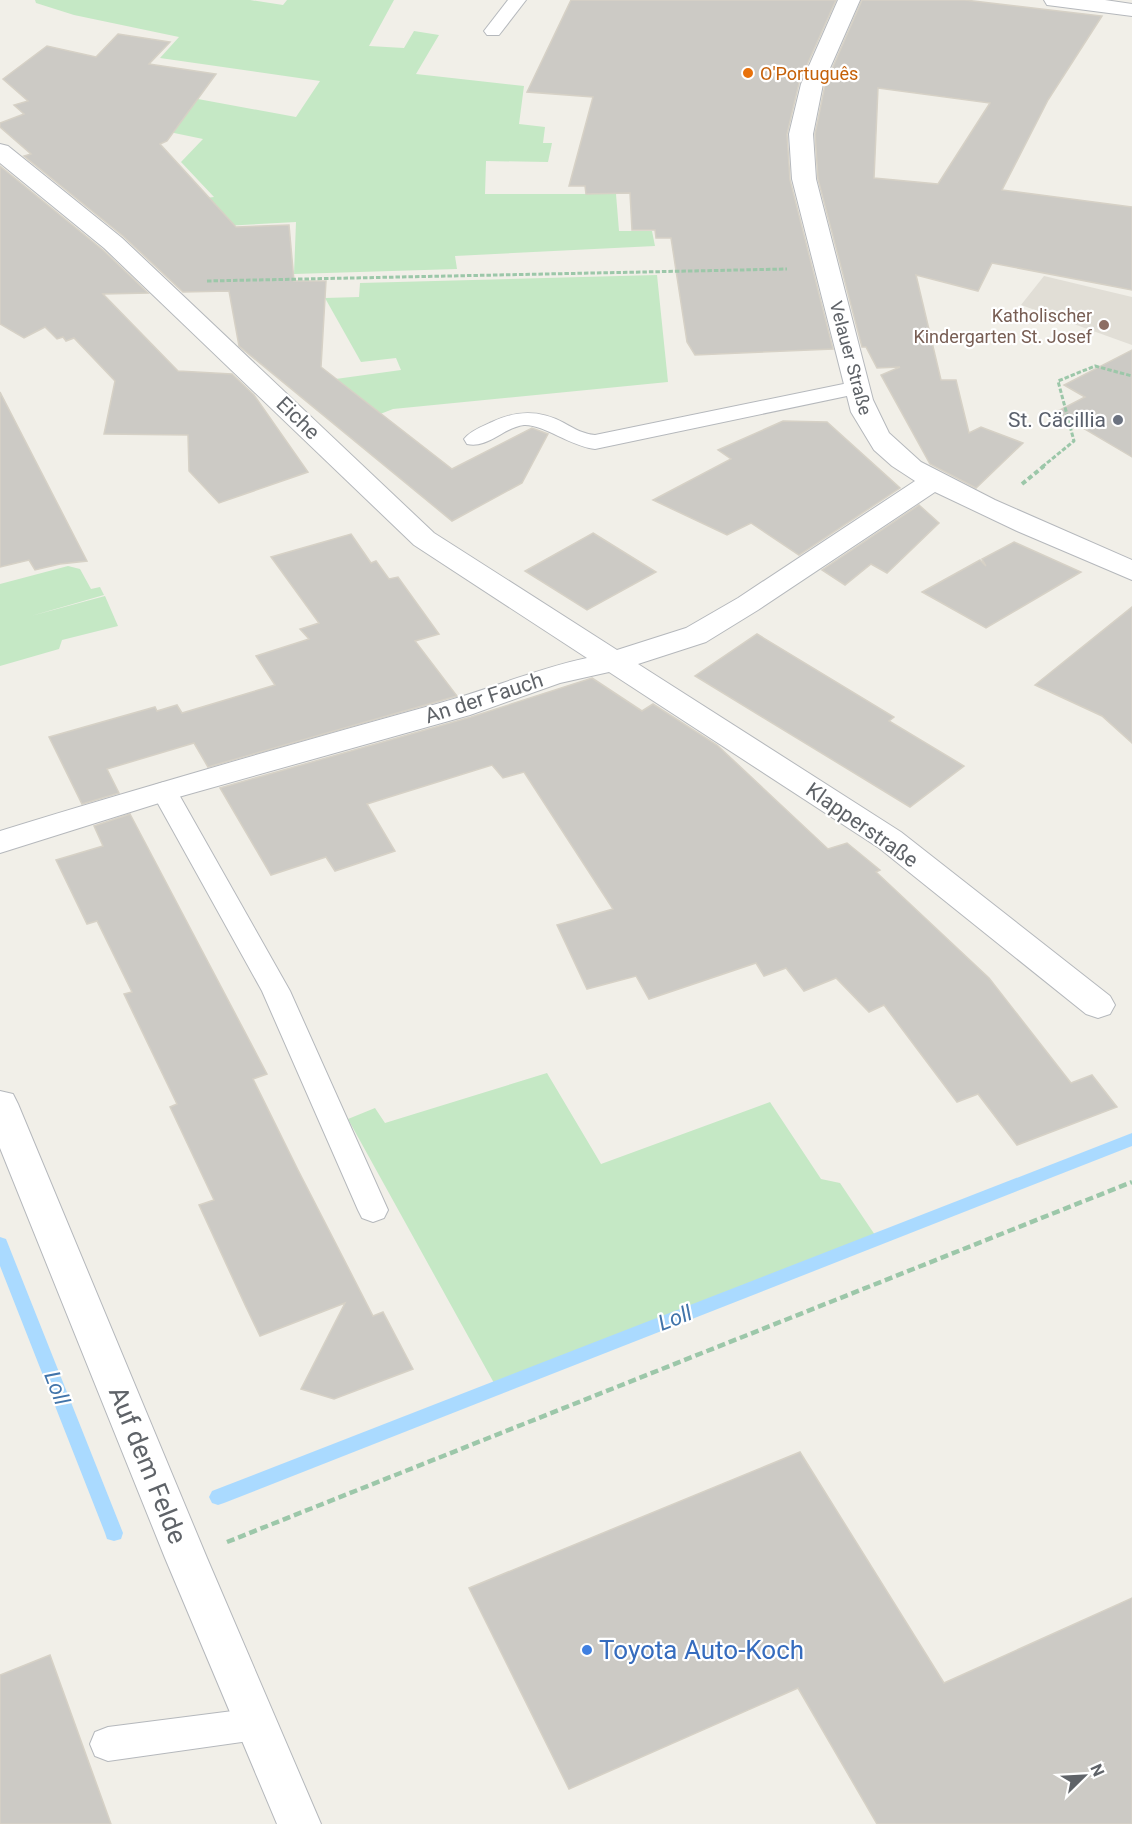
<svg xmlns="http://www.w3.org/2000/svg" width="1132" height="1824" viewBox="0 0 1132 1824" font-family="Roboto,sans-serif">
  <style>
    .education { fill: #e1ded6 }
    .green { fill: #c5e8c5 }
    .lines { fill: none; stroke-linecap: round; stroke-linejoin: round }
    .stream { fill: #aadaff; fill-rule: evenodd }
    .building { fill: #cccac5; stroke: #d6d1c6; stroke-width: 1.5; fill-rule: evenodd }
    .lane-casing { stroke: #b5b8bc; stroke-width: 2 }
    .street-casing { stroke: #b5b8bc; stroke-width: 2 }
    .path-far2 { stroke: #9cc7a9; stroke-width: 3; stroke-dasharray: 4.5 2; stroke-linecap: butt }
    .path-far1 { stroke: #9cc7a9; stroke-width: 4; stroke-dasharray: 5 3; stroke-linecap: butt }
    .path { stroke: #9cc7a9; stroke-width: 4.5; stroke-dasharray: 8 4; stroke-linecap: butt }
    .lane { fill: #fff; fill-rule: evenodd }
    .street { fill: #fff; fill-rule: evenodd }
    .food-dot { fill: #e8710a; stroke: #fff; stroke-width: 2 }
    .education-dot { fill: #8d6e63; stroke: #fff; stroke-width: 2 }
    .worship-dot { fill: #6b7280; stroke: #fff; stroke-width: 2 }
    .shop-dot { fill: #3f7fe0; stroke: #fff; stroke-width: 2 }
    .labels { text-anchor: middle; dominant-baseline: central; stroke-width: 4.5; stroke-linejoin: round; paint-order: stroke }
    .far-food-label { font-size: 18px; fill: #c56008; stroke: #fff; text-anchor: start }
    .far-education-label { font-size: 18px; fill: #785e54; stroke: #fff; text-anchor: end }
    .far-street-label { font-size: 18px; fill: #5f6368; stroke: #fff }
    .street-label { font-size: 21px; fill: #5f6368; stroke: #fff }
    .worship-label { font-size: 21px; fill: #5b616d; stroke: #fff; text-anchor: end }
    .water-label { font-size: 22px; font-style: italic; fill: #4174aa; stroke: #fff }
    .near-street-label { font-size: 26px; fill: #5f6368; stroke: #fff }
    .near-shop-label { font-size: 26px; fill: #366cbe; stroke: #fff; text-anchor: start }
  </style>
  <rect width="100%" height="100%" fill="#f1efe8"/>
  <!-- education -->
  <path class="education" d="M1044 276 1132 297V345L1021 305Z"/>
  <!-- green -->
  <g class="green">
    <path d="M35 0H250L283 5 287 0H394L369 46 404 48 414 31 439 35 416 74 524 86 519 124 545 127 543 143H552L548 162 486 161 485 194H616L619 231H652L655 246 455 256 457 269 294 274 296 222 205 227 181 201 214 197 181 162 203 139 126 123 133 87 296 117 320 81 160 58 179 37 74 15 36 3Z"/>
    <path d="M657 275 668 382 393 409 342 429 292 385 401 370 396 358 361 362 325 298 359 297 360 283Z"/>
    <path d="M68 566 80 569 91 589 100 587 104 595 31 616 105 596 118 626 62 640 59 649 0 666V584Z"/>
    <path d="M547 1073 601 1164 770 1102 821 1179 840 1183 875 1235 494 1383 348 1119 375 1108 385 1123Z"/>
  </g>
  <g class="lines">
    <!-- stream -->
    <g class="stream">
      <path d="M1132 1133V1146L224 1503 218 1505 212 1503 209 1497 212 1491Z"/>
      <path d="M0 1237 6 1239 8 1244 123 1533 121 1539 114 1541 107 1539 105 1533 0 1266Z"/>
    </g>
  </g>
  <!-- building -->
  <g class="building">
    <path d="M571 0H836L799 83 787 134 790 180 833 349 695 355 687 342 671 238H656L655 230H632L630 193 586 194 585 186H569L593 97 527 92Z"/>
    <path d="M862 0H965L1102 16 1048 100 1002 190 1132 207V290L992 263 978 291 916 275 941 380H956L969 433 981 427 1023 443 976 488 930 464 881 375 900 367 877 368 866 347H862L818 179 815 134 825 85ZM878 88 990 103 938 184 874 178Z"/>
    <path d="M118 34 170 42 149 64 216 74 167 141 160 144 236 227 289 225 294 281H326L321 367 452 469 532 428 548 434 522 483 452 521 239 346 229 291 183 292 123 236 24 156 31 154 0 127V123L24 114 14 105 28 101 3 79 47 46 96 57Z"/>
    <path d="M0 166 103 250 148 293 103 294 178 371 232 374 254 395 308 472 219 503 189 471 188 435 104 434 115 381 74 338 66 341 63 337 57 339 45 327 24 338 0 324Z"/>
    <path d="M1132 350V457L1056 412 1085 397 1064 385Z"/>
    <path d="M0 392 87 561 60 564 35 570 29 560 0 567Z"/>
    <path d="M783 421 827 422 900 488 799 555 751 523 727 535 653 500 731 459 718 450Z"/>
    <path d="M919 505 939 523 887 573 871 564 845 585 822 570Z"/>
    <path d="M593 533 656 572 587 610 525 571Z"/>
    <path d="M351 534 371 563 376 561 389 579 398 577 439 634 415 641 457 696 208 767 194 743 107 769 119 793 82 804 49 737 155 707 157 711 177 705 182 713 275 685 256 656 309 639 300 629 319 623 271 557Z"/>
    <path d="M1014 542 1081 572 986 628 922 592 980 560 986 566 982 559Z"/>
    <path d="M1132 607V743L1102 716 1035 685Z"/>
    <path d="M757 634 894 717 889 721 964 766 910 807 695 676Z"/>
    <path d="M592 678 642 711 653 704 717 745 828 849 847 843 880 870 876 872 989 978 1071 1083 1092 1075 1117 1107 1017 1145 978 1094 957 1102 884 1005 869 1012 836 978 804 991 786 968 764 976 756 963 649 999 636 976 587 989 557 925 613 909 524 772 503 778 492 765 367 804 395 851 335 871 326 857 271 875 220 788 471 717Z"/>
    <path d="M130 814 267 1074 253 1079 298 1170 373 1316 383 1312 413 1369 334 1399 301 1389 345 1303 260 1336 246 1307 199 1205 214 1200 170 1107 177 1104 124 994 132 992 97 921 87 924 56 860 103 846 94 826Z"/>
    <path d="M800 1452 944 1683 1132 1598V1824H877L798 1688 569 1789 469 1588Z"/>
    <path d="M50 1655 111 1824H0V1675Z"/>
  </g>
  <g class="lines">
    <!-- lane casing -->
    <g class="lane-casing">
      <g id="lane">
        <path d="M508 0H526L499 35H487L484 31Z"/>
        <path d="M858 381 866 382 869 387 866 392 595 449C570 446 543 424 524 425 504 427 488 449 467 444L464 439C470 431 483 426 492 422 517 410 540 410 564 423 575 429 583 434 595 435Z"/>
        <path d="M164 782 173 785 177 791 290 991 388 1210 384 1218 373 1222 362 1218 358 1210 262 991 151 791 155 785Z"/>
        <path d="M256 1708 269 1712 274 1724 269 1736 256 1740 108 1761 95 1756 90 1744 95 1732 108 1727Z"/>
      </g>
    </g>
    <!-- street casing -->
    <g class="street-casing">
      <g id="street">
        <path d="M838 0H860L823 84 813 134 816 179 873 400 889 433 921 462 995 500 1132 560V580L1017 531 935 492 758 610 706 642 638 664 901 832 1110 996 1115 1005 1110 1014 1098 1018 1086 1014 879 848 609 672 560 683 470 715 175 798 0 853V831C146 786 293 744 440 703 490 689 536 669 587 658L414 545 104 248 0 163V144L8 146 122 238 434 533 617 650 686 628 738 598 915 481 892 466 874 450 851 412 792 179 789 134 801 84Z"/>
        <path d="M1044 0H1105L1132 4V16L1055 6 1047 5Z"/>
        <path d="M0 1091 13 1094 18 1104 207 1558 321 1824H277L165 1558 0 1148Z"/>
      </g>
    </g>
    <!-- path-far2 -->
    <g class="path-far2">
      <path d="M207 281 787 269"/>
      <path d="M1042 467 1074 441 1058 381 1095 366 1132 376"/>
    </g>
    <!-- path-far1 -->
    <path class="path-far1" d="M1022 484 1044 466"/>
    <!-- path -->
    <path class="path" d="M227 1542 1132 1182"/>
    <!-- lane -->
    <use href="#lane" class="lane"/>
    <!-- street -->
    <use href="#street" class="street"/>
  </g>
  <!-- markers -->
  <circle class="food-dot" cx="748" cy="73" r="6"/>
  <circle class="education-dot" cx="1104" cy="325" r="6"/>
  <circle class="worship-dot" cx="1118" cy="420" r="6"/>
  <circle class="shop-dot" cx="587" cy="1650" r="6"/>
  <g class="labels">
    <!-- far-food labels -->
    <g class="far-food-label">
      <text x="760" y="73">O'Português</text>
    </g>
    <!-- far-education labels -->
    <g class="far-education-label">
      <text x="1092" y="315">Katholischer<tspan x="1092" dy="21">Kindergarten St. Josef</tspan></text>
    </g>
    <!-- far-street labels -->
    <g class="far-street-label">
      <text transform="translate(851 358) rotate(75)">Velauer Straße</text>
    </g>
    <!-- street labels -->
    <g class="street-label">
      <text transform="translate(298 418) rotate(44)">Eiche</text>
      <text transform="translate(484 698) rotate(-18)">An der Fauch</text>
      <text transform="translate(862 825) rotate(35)">Klapperstraße</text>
    </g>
    <!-- worship labels -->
    <g class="worship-label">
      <text x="1106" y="420">St. Cäcillia</text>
    </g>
    <!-- water labels -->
    <g class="water-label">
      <text transform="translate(675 1318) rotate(-21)">Loll</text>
      <text transform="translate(57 1388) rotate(69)">Loll</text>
    </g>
    <!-- near-street labels -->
    <g class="near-street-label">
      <text transform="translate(148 1465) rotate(68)">Auf dem Felde</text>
    </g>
    <!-- near-shop labels -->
    <g class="near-shop-label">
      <text x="599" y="1650">Toyota Auto-Koch</text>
    </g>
  </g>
  <!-- north arrow -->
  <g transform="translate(1084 1776) rotate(66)" stroke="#ffffff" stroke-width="4.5" paint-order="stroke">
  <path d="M0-4.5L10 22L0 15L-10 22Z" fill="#5f6368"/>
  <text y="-9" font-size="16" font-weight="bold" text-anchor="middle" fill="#5f6368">N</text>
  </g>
</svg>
